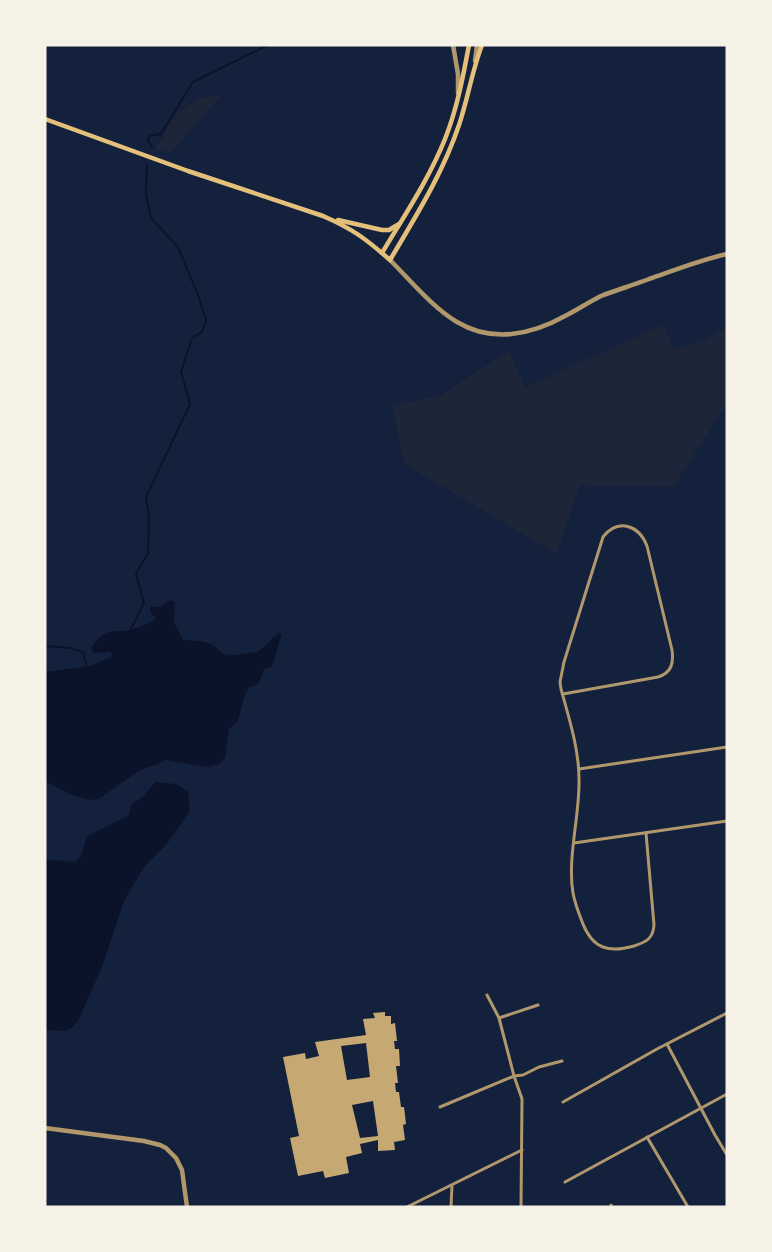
<svg xmlns="http://www.w3.org/2000/svg" width="772" height="1252" viewBox="0 0 772 1252" font-family="'Public Sans',sans-serif">
  <style>
    .green { fill: #1d2539 }
    .water { fill: #0b132b }
    .lines { fill: none; stroke-linecap: round; stroke-linejoin: round }
    .stream { stroke: #0b132b; stroke-width: 2 }
    .building { fill: #c6a872; fill-rule: evenodd }
    .minor { stroke: #b1986c; stroke-width: 3 }
    .tertiary { stroke: #b1986c; stroke-width: 4.5 }
    .secondary { stroke: #e5c07b; stroke-width: 4.5 }
  </style>
  <rect width="100%" height="100%" fill="#14213d"/>
  <!-- green -->
  <g class="green">
    <path d="M221 96 171 152 154 150 163 137 169 124 180 111 204 97Z"/>
    <path d="M665 324 672 350 701 342 727 327V404L673 487 580 485 557 554 404 464 392 405 439 396 509 351 525 387Z"/>
  </g>
  <!-- water -->
  <g class="water">
    <path d="M170 600 175 603 174 622 183 640C192 641 204 640 213 645 219 649 220 654 229 655 236 656 250 652 258 652L278 633H282L272 667 266 668C258 678 264 684 249 687L244 698 238 721 229 729 225 758 219 764 207 767 199 766 165 760 158 764 140 770 99 799C81 803 61 789 45 781V672L90 666 111 657 112 653 108 652 93 653 91 649C94 644 98 637 104 634 110 630 117 631 123 631 132 630 150 624 156 618L150 612 151 605 154 607H160Z"/>
    <path d="M155 782 176 784 188 791 190 810 185 818 167 844 144 867 124 901 102 967 78 1021 73 1027 67 1031 45 1030V860C70 858 80 874 86 837L129 815 131 805 144 796Z"/>
  </g>
  <g class="lines">
    <!-- stream -->
    <g class="stream">
      <path d="M152 147 148 141 149 136 161 134 193 82 268 45"/>
      <path d="M130 631 144 603 136 574 148 553 149 517 146 497 190 404 181 372 192 338 202 332 206 320 198 295 178 247 151 218 146 193 147 165"/>
      <path d="M45 646 70 648 83 652 87 667"/>
    </g>
  </g>
  <!-- building -->
  <path class="building" d="M385 1012V1016H391V1024L395 1023 397 1041H394L395 1049H399L400 1066H396L398 1083H395L396 1092H399L401 1107H404L406 1124 403 1125 405 1140 394 1142 395 1150 378 1151V1140L360 1144 362 1153 346 1157 349 1173 325 1178 323 1171 298 1176 290 1138 299 1136 283 1057 305 1053 306 1059 319 1056 315 1042 366 1035 363 1019 375 1018 373 1013ZM366 1043 370 1077 347 1080 341 1046ZM373 1101 378 1136 360 1138 352 1105Z"/>
  <g class="lines">
    <!-- minor -->
    <g class="minor">
      <path d="M563 694 658 677C671 673 674 664 672 650L647 546C639 525 618 518 603 537L564 662 560 682 561 689C569 718 579 749 579 779 580 815 567 858 573 893 575 904 579 914 583 924 593 949 609 953 634 946 646 942 653 939 654 925L646 833"/>
      <path d="M579 769 727 747"/>
      <path d="M574 843 727 821"/>
      <path d="M487 995 499 1018 514 1076 522 1099 521 1207"/>
      <path d="M499 1018 538 1005"/>
      <path d="M667 1044 715 1135 727 1155"/>
      <path d="M563 1102 657 1049 727 1013"/>
      <path d="M440 1107 514 1076 523 1075 539 1067 562 1061"/>
      <path d="M647 1137 688 1207"/>
      <path d="M565 1182 727 1094"/>
      <path d="M611 1205 612 1207"/>
      <path d="M407 1207 522 1150"/>
      <path d="M451 1207 452 1185"/>
    </g>
    <!-- tertiary -->
    <g class="tertiary">
      <path d="M453 45 458 74V93"/>
      <path d="M475 61 477 45"/>
      <path d="M390 260C410 280 432 307 457 322 492 343 531 335 565 316 577 310 589 302 601 296 617 290 633 285 649 279 675 270 700 260 727 254"/>
      <path d="M45 1128 144 1141 160 1145 166 1148 176 1158 182 1170 187 1207"/>
    </g>
    <!-- secondary -->
    <g class="secondary">
      <path d="M45 119 188 171 323 216C353 229 366 239 390 260 416 216 443 173 459 125 468 98 472 71 482 45"/>
      <path d="M338 220 382 230H389L399 224"/>
      <path d="M382 253C404 216 429 179 445 139 457 109 463 77 469 45"/>
    </g>
  </g>
  <!-- border -->
  <rect width="772" height="1252" fill="none" stroke="#f6f1e7" stroke-width="93"/>
</svg>
